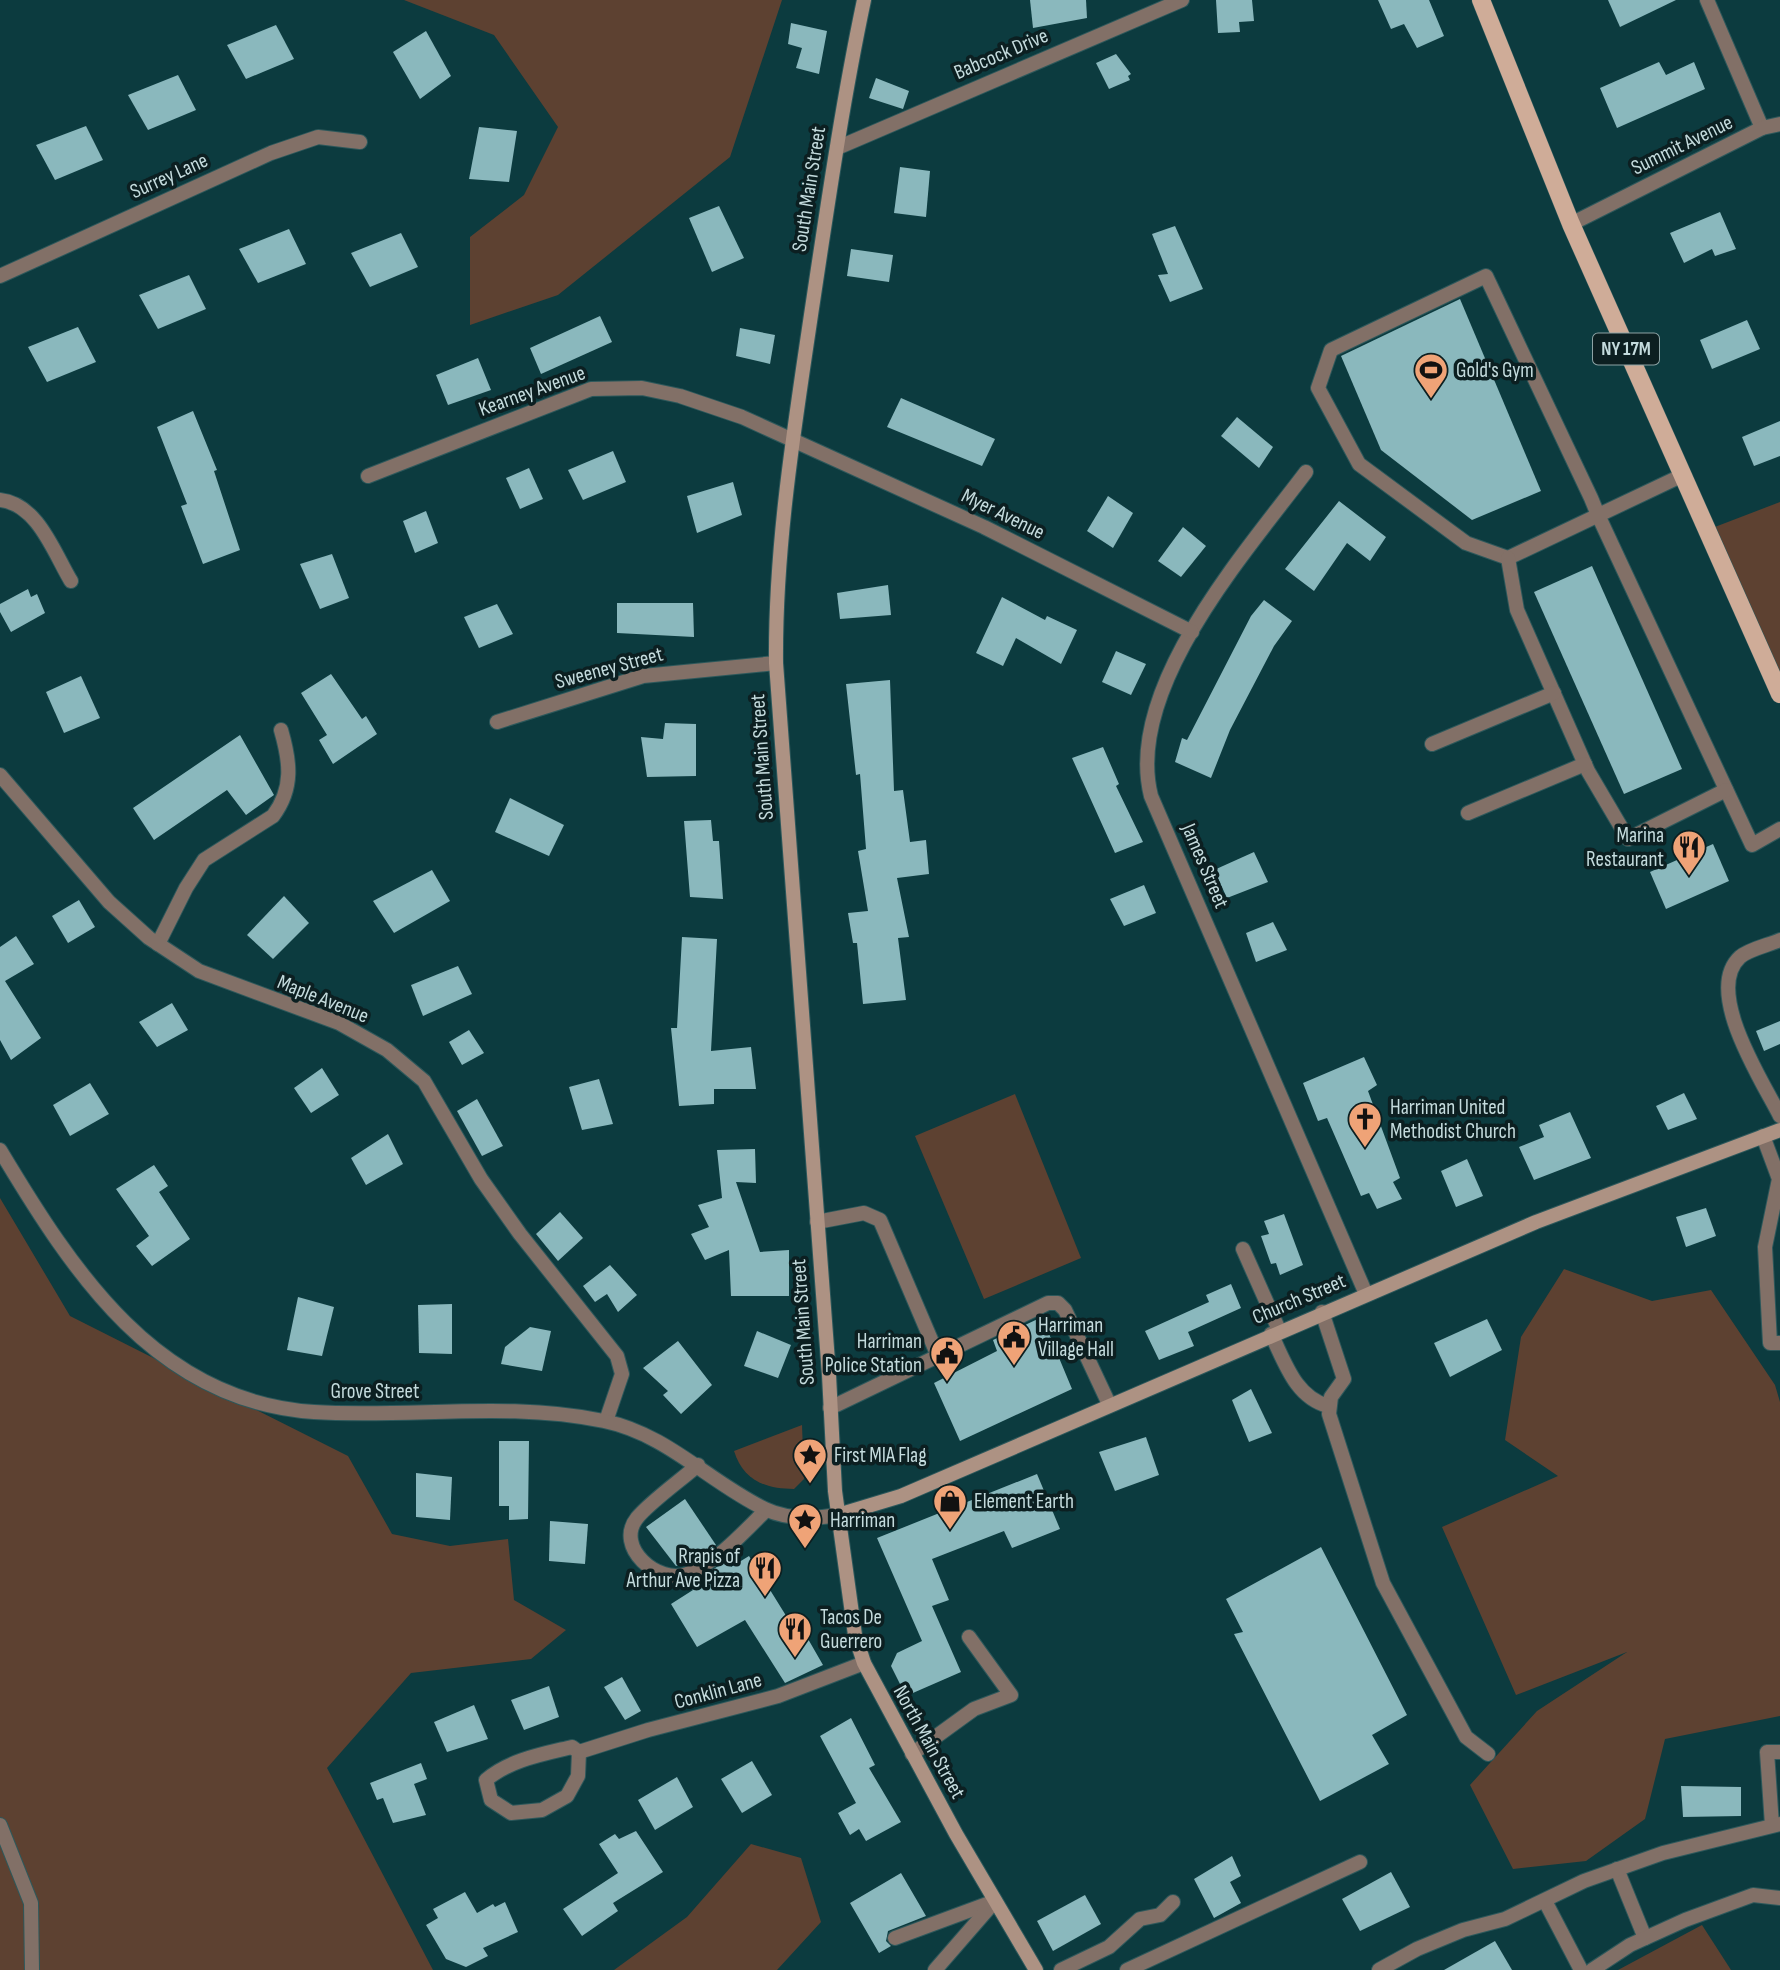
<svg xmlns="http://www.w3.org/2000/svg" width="1780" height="1970" viewBox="0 0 1780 1970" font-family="'Sofia Sans Condensed',sans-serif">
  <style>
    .green { fill: #5d4131 }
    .building { fill: #8ab8bd }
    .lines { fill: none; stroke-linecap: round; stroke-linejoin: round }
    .lane-casing { stroke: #2d585b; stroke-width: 16 }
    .street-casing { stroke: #2d585b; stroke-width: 16 }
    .secondary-casing { stroke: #2d585b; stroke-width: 16 }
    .primary-casing { stroke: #2d585b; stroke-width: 19 }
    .lane { stroke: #827067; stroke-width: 14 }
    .street { stroke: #827067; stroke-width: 14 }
    .secondary { stroke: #ad9283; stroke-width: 14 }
    .primary { stroke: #cfac98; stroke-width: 18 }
    .labels { text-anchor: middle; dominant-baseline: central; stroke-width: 7; stroke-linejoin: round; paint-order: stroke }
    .shield { fill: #0c1f21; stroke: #8da3a5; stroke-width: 2 }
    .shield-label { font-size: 19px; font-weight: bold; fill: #c4dbdd }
    .street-label { font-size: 21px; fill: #c4dbdd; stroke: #0c1f21 }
    .poi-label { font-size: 21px; fill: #c4dbdd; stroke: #0c1f21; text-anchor: start }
  </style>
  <rect width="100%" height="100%" fill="#0c3b3f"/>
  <!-- green -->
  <g class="green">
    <path d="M404 0H782L730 157 558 295 470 325V237L524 195 558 127 494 35Z"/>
    <path d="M1780 502V694L1707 530Z"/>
    <path d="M1015 1094 1081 1258 984 1299 915 1136Z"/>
    <path d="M0 1198 70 1316 348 1456 392 1534 450 1546 508 1539 514 1600 566 1630 531 1659 411 1673 327 1768 433 1970H0Z"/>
    <path d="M1564 1269 1652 1301 1711 1290 1775 1385 1780 1402V1716L1665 1739 1645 1819 1586 1861 1513 1869 1470 1785 1537 1711 1627 1652 1516 1695 1442 1527 1558 1476 1505 1440 1521 1337Z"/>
    <path d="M802 1425 804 1479 794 1489C765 1489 743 1480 734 1451Z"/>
    <path d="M751 1844 801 1858 821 1922 777 1970H614L687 1917Z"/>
    <path d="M1702 1925 1731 1970H1618Z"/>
  </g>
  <!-- building -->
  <g class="building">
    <path d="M1030 0H1086L1087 18 1033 28Z"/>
    <path d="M1216 0H1252L1254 21 1239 22 1240 32 1218 33Z"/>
    <path d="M1378 0H1429L1444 36 1417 48 1404 24 1391 29Z"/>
    <path d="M1608 0H1676L1620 27Z"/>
    <path d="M791 23 827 31 819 74 796 68 802 48 788 44Z"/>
    <path d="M276 25 294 59 246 79 227 45Z"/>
    <path d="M426 31 451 76 420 99 393 52Z"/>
    <path d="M1116 54 1131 74 1128 76 1130 80 1109 89 1096 63Z"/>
    <path d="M1659 62 1666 75 1694 62 1705 89 1617 128 1600 88Z"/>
    <path d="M178 75 196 110 148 130 128 95Z"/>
    <path d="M876 78 909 91 903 109 869 98Z"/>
    <path d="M86 126 103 160 55 180 36 145Z"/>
    <path d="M479 127 517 131 509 182 469 179Z"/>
    <path d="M900 167 930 171 926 217 894 213Z"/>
    <path d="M719 206 744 258 712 272 689 218Z"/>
    <path d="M1720 212 1736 249 1715 256 1712 249 1684 263 1670 233Z"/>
    <path d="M1175 226 1203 289 1170 302 1158 275 1168 274 1152 234Z"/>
    <path d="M289 229 306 264 258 283 239 249Z"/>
    <path d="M401 233 418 267 370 287 351 253Z"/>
    <path d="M851 249 893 255 889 282 847 276Z"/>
    <path d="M189 275 206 309 158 329 139 295Z"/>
    <path d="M1460 299 1541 491 1472 520 1381 450 1341 356Z"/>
    <path d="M600 316 612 342 541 374 530 348Z"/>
    <path d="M1747 320 1760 349 1712 369 1700 340Z"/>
    <path d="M78 327 96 362 47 382 28 347Z"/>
    <path d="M740 328 775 335 770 364 736 356Z"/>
    <path d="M478 358 491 390 448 405 436 375Z"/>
    <path d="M901 398 995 439 982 466 887 427Z"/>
    <path d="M193 411 217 470 214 471 240 550 203 564 181 506 187 504 157 427Z"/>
    <path d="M1237 417 1273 447 1259 468 1221 436Z"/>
    <path d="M1780 421V456L1754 466 1742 437Z"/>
    <path d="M613 451 626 482 583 500 568 470Z"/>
    <path d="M529 468 543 499 520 509 506 478Z"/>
    <path d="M733 482 742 515 697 533 687 496Z"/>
    <path d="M1108 496 1133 513 1113 548 1087 531Z"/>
    <path d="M1339 501 1386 537 1370 561 1347 543 1314 591 1285 569Z"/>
    <path d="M426 511 438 543 415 553 403 521Z"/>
    <path d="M1183 527 1206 546 1181 577 1158 561Z"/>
    <path d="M332 554 349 598 320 609 300 564Z"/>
    <path d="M1592 566 1682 769 1624 794 1534 592Z"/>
    <path d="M888 585 891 615 840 619 837 593Z"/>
    <path d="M28 589 31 597 37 594 45 613 11 632 0 612V604Z"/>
    <path d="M1002 597 1045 620 1047 616 1077 630 1061 664 1016 638 1003 666 976 653Z"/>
    <path d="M1264 600 1292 621 1274 646 1230 730 1211 778 1175 762 1182 738 1187 740 1251 616Z"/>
    <path d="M617 603H693L694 637 617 633Z"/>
    <path d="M497 604 513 634 479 648 464 617Z"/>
    <path d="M1116 651 1146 664 1131 695 1102 682Z"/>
    <path d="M331 674 362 719 366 716 377 734 333 764 319 740 327 735 301 693Z"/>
    <path d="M81 676 100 718 64 733 46 692Z"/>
    <path d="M890 680 894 791 903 790 910 842 926 840 929 874 897 878 909 937 898 938 906 1000 863 1004 857 943H853L848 913 868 911 858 851 866 849 860 774 856 775 846 684Z"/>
    <path d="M665 723 696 724V776L647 777 641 737 663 739Z"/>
    <path d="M240 735 274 795 246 815 227 790 154 840 133 808Z"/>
    <path d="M1103 747 1119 784 1116 786 1143 842 1115 853 1072 758Z"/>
    <path d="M510 798 564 825 549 856 495 832Z"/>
    <path d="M711 820 713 841H719L723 899 690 897 684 821Z"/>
    <path d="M1713 844 1729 881 1666 909 1650 872Z"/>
    <path d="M1254 852 1268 882 1227 898 1214 870Z"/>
    <path d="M432 870 450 901 394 933 373 901Z"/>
    <path d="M1144 885 1156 913 1124 926 1110 899Z"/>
    <path d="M284 896 309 923 273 959 247 935Z"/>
    <path d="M79 900 95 927 68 943 52 916Z"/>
    <path d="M1273 922 1287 950 1256 962 1246 933Z"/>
    <path d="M16 936 34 964 5 981 41 1038 11 1060 0 1040V947Z"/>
    <path d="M682 937 717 939 711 1051 751 1047 756 1089H714V1104L679 1106 671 1028H677Z"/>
    <path d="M458 966 472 994 423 1016 411 985Z"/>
    <path d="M172 1003 188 1030 157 1047 139 1022Z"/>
    <path d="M1780 1021V1044L1764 1051 1756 1031Z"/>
    <path d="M469 1030 484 1053 462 1065 449 1042Z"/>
    <path d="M1364 1057 1377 1085 1368 1091 1400 1178 1393 1182 1402 1199 1377 1209 1369 1193 1361 1196 1327 1118 1318 1121 1303 1083Z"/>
    <path d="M322 1068 339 1095 311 1113 294 1088Z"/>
    <path d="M599 1079 613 1124 582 1130 569 1087Z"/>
    <path d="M90 1083 109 1114 70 1136 53 1105Z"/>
    <path d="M1684 1093 1697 1119 1668 1130 1656 1106Z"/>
    <path d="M477 1099 503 1146 482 1156 457 1111Z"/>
    <path d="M1570 1112 1591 1158 1534 1180 1519 1147 1544 1137 1539 1125Z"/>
    <path d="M388 1134 403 1164 366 1185 351 1158Z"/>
    <path d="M755 1149 756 1183 736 1182 760 1252 789 1250V1296H731L729 1250 705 1260 691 1234 709 1227 698 1205 722 1198 717 1150Z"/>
    <path d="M1467 1159 1483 1196 1456 1207 1441 1171Z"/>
    <path d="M154 1165 168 1186 159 1192 190 1239 152 1266 136 1246 149 1236 116 1189Z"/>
    <path d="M1706 1208 1716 1236 1686 1247 1676 1217Z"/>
    <path d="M560 1212 583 1238 558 1261 536 1234Z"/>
    <path d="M1284 1214 1303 1265 1280 1275 1276 1263 1271 1264 1261 1236 1269 1234 1264 1221Z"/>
    <path d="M610 1265 637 1295 618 1312 607 1294 595 1302 583 1286Z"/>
    <path d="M1231 1284 1241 1308 1188 1332 1194 1346 1159 1360 1145 1331 1209 1302 1206 1295Z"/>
    <path d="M298 1297 334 1307 322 1356 287 1350Z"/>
    <path d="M452 1304V1354L419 1353 418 1305Z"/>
    <path d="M1042 1317 1072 1389 960 1441 934 1383 997 1351 993 1340Z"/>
    <path d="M1487 1319 1502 1350 1450 1377 1434 1343Z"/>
    <path d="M530 1327 551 1331 542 1371 501 1364 505 1347Z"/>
    <path d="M757 1331 791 1345 778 1378 744 1366Z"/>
    <path d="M678 1341 712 1385 681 1414 663 1395 668 1391 643 1368Z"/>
    <path d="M1251 1389 1272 1433 1249 1442 1232 1400Z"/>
    <path d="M1146 1437 1159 1475 1115 1491 1099 1452Z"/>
    <path d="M499 1441H529L528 1519 509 1520V1506H499Z"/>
    <path d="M416 1473 452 1477 450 1520 416 1517Z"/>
    <path d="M1037 1474 1060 1529 1012 1548 1004 1531 932 1559 949 1600 932 1606 961 1672 906 1696 891 1666 897 1653 922 1641 877 1538Z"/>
    <path d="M685 1499 716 1545 693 1560 676 1566 646 1527Z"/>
    <path d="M550 1521 588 1524 585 1564 549 1561Z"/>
    <path d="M1321 1547 1407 1715 1372 1735 1389 1764 1320 1801 1234 1634 1243 1632 1226 1599Z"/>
    <path d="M749 1556 798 1635 804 1632 823 1665 785 1683 745 1620 697 1647 671 1604 693 1590 688 1584 727 1561 731 1567Z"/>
    <path d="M622 1677 641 1711 625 1720 604 1687Z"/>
    <path d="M549 1686 559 1717 524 1730 511 1700Z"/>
    <path d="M474 1705 488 1739 447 1752 434 1722Z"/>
    <path d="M851 1718 875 1765 869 1768 901 1822 866 1841 859 1829 850 1835 838 1813 856 1803 820 1736Z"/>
    <path d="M752 1761 772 1795 742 1813 721 1779Z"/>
    <path d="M421 1763 427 1779 414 1784 426 1815 393 1823 383 1798 377 1800 370 1783Z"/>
    <path d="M677 1777 693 1807 655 1830 638 1800Z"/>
    <path d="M1681 1786 1741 1787V1816L1683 1817Z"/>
    <path d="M636 1831 663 1872 613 1903 618 1911 582 1936 563 1909 618 1873 599 1844 615 1834 619 1839Z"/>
    <path d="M1232 1856 1241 1876 1230 1882 1241 1903 1214 1918 1194 1879Z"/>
    <path d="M1391 1872 1410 1907 1360 1931 1342 1899Z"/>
    <path d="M901 1873 926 1916 888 1931 886 1941 891 1946 879 1953 850 1903Z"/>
    <path d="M465 1892 477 1913 493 1904 495 1907 505 1902 518 1932 483 1948 488 1956 466 1967 446 1959 426 1925 438 1918 433 1909Z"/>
    <path d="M1085 1895 1101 1924 1053 1951 1037 1921Z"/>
    <path d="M1495 1941 1512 1970H1444Z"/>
  </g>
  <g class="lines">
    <!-- lane casing -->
    <g class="lane-casing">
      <g id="lane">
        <path d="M1683 475 1508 558 1466 543 1359 464 1318 388 1331 350 1486 276 1591 498 1598 515 1752 845 1780 829"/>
        <path d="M0 500C38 504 54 553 71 581"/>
        <path d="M1508 558 1517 610 1588 771 1628 839 1726 790"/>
        <path d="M1432 744 1554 693"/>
        <path d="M1468 813 1585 764"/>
        <path d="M1780 940C1769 945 1749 949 1740 957 1703 991 1763 1082 1780 1116"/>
        <path d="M158 944 186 888 204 860 273 816C294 788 290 761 281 730"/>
        <path d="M1763 1136 1779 1179 1765 1247 1770 1343H1780"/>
        <path d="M817 1222 864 1213 880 1220 938 1356"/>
        <path d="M1322 1312 1344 1379 1331 1397 1329 1414 1383 1583 1466 1737 1488 1754"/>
        <path d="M1271 1334C1285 1362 1295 1397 1328 1406"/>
        <path d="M830 1408 1048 1303H1058L1065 1310 1109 1404"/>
        <path d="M698 1465C681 1480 650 1502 637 1518 614 1547 658 1585 687 1574 717 1562 744 1532 766 1510"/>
        <path d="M912 1754 974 1709 1011 1695 969 1637"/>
        <path d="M0 1825 31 1903 32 1970"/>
        <path d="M1772 1825 1767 1752H1780"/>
        <path d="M1617 1869 1645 1938"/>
        <path d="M1545 1901 1581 1970"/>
        <path d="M895 1938 995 1901"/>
        <path d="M1061 1970 1109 1947 1140 1919 1160 1915 1173 1902"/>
        <path d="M1127 1970 1360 1862"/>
        <path d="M1379 1970 1417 1949 1463 1930 1505 1919 1584 1881 1663 1853 1780 1824"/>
        <path d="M1592 1970 1630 1945 1685 1920 1753 1895 1780 1898"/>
      </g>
    </g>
    <!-- street casing -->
    <g class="street-casing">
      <g id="street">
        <path d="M1707 0 1762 128"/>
        <path d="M837 148 1182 0"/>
        <path d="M1571 224 1762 128 1780 124"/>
        <path d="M0 276 271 153 318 137 360 142"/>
        <path d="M1306 472C1245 553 1124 689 1151 796L1366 1294"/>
        <path d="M368 476 591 389 642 388 680 396 742 417 984 527 1192 632"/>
        <path d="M497 722 643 676 776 663"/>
        <path d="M0 775 109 902 149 938 199 971 339 1023 387 1050 424 1081 481 1179 520 1234 617 1356 622 1374 606 1421"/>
        <path d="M0 1150C73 1272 157 1402 314 1412 411 1418 508 1401 604 1421 667 1434 709 1482 765 1509 788 1520 814 1519 838 1515"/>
        <path d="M1243 1249 1279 1330"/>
        <path d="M572 1747 579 1752 578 1776 567 1796 542 1810 511 1813 491 1800 486 1780C509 1760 543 1754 572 1747Z"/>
        <path d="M579 1752 648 1730 778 1696 864 1663"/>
        <path d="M935 1970 995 1901"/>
      </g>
    </g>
    <!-- secondary casing -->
    <g class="secondary-casing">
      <g id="secondary">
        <path d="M864 0C842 104 827 209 811 315 794 430 775 546 776 663L829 1375 835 1491 855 1635 864 1663 956 1834 1036 1970"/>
        <path d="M838 1515 901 1496 1536 1222 1780 1130"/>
      </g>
    </g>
    <!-- primary casing -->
    <g class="primary-casing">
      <path id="primary" d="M1481 0 1571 224 1780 694"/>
    </g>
    <!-- lane -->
    <use href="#lane" class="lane"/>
    <!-- street -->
    <use href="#street" class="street"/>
    <!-- secondary -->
    <use href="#secondary" class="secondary"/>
    <!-- primary -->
    <use href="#primary" class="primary"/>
  </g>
  <!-- icons -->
  <defs>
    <g id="stadium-pin" transform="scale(1.75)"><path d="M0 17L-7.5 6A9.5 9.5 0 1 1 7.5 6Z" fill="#efa377" stroke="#0c1f21"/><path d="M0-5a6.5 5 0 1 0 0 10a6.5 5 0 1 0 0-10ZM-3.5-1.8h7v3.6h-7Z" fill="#111"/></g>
    <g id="restaurant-pin" transform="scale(1.75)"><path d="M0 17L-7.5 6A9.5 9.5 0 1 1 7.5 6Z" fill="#efa377" stroke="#0c1f21"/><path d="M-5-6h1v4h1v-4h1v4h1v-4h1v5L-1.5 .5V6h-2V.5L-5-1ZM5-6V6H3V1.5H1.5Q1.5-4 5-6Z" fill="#111"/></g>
    <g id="church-pin" transform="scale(1.75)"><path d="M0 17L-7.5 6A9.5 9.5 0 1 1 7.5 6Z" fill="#efa377" stroke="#0c1f21"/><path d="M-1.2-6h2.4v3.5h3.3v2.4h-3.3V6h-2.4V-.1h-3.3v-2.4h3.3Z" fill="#111"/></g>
    <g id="civic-pin" transform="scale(1.75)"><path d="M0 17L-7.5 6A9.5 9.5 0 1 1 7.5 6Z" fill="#efa377" stroke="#0c1f21"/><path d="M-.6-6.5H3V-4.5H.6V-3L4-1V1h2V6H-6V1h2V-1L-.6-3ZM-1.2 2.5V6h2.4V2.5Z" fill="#111"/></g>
    <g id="sight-pin" transform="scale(1.75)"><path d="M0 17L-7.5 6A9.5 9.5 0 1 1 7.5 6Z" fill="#efa377" stroke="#0c1f21"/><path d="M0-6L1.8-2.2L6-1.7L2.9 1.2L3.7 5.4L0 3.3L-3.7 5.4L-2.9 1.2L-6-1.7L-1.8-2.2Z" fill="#111"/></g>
    <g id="shop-pin" transform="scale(1.75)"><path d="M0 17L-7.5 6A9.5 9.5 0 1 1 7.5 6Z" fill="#efa377" stroke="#0c1f21"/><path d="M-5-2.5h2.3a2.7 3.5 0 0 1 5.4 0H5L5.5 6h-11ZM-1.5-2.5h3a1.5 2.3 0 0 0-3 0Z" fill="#111"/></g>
  </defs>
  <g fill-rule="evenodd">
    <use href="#stadium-pin" x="1431" y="370"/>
    <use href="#restaurant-pin" x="1689" y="847"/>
    <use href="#church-pin" x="1365" y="1119"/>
    <use href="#civic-pin" x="1014" y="1337"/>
    <use href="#civic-pin" x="947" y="1353"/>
    <use href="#sight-pin" x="810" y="1455"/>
    <use href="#shop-pin" x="950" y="1501"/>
    <use href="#sight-pin" x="805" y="1520"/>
    <use href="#restaurant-pin" x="765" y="1568"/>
    <use href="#restaurant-pin" x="795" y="1629"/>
  </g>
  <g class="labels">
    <!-- shield labels -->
    <rect class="shield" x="1593" y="333.5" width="66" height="31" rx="5"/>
    <g class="shield-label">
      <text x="1626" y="349">NY 17M</text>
    </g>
    <!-- street labels -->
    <g class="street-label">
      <text transform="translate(1001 54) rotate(-23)">Babcock Drive</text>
      <text transform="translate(1682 145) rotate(-26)">Summit Avenue</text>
      <text transform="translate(169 176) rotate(-24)">Surrey Lane</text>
      <text transform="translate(809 189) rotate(-81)">South Main Street</text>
      <text transform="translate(532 391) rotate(-20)">Kearney Avenue</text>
      <text transform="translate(1003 514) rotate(26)">Myer Avenue</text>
      <text transform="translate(609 668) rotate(-15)">Sweeney Street</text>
      <text transform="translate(762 757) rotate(-94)">South Main Street</text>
      <text transform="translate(1205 866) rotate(67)">James Street</text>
      <text transform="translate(323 999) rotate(22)">Maple Avenue</text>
      <text transform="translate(1299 1299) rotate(-23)">Church Street</text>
      <text transform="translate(803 1322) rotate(-94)">South Main Street</text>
      <text x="375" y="1391">Grove Street</text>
      <text transform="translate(718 1691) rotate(-15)">Conklin Lane</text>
      <text transform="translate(929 1742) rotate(61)">North Main Street</text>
    </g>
    <!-- poi labels -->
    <g class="poi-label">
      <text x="1456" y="370">Gold's Gym</text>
      <text x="1664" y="835" text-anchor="end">Marina<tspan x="1664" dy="24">Restaurant</tspan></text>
      <text x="1390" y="1107">Harriman United<tspan x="1390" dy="24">Methodist Church</tspan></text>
      <text x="1038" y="1325">Harriman<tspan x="1038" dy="24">Village Hall</tspan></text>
      <text x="922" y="1341" text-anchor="end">Harriman<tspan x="922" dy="24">Police Station</tspan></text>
      <text x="834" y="1455">First MIA Flag</text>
      <text x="974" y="1501">Element Earth</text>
      <text x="830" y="1520">Harriman</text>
      <text x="740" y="1556" text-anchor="end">Rrapis of<tspan x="740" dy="24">Arthur Ave Pizza</tspan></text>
      <text x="820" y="1617">Tacos De<tspan x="820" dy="24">Guerrero</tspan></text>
    </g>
  </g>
</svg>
